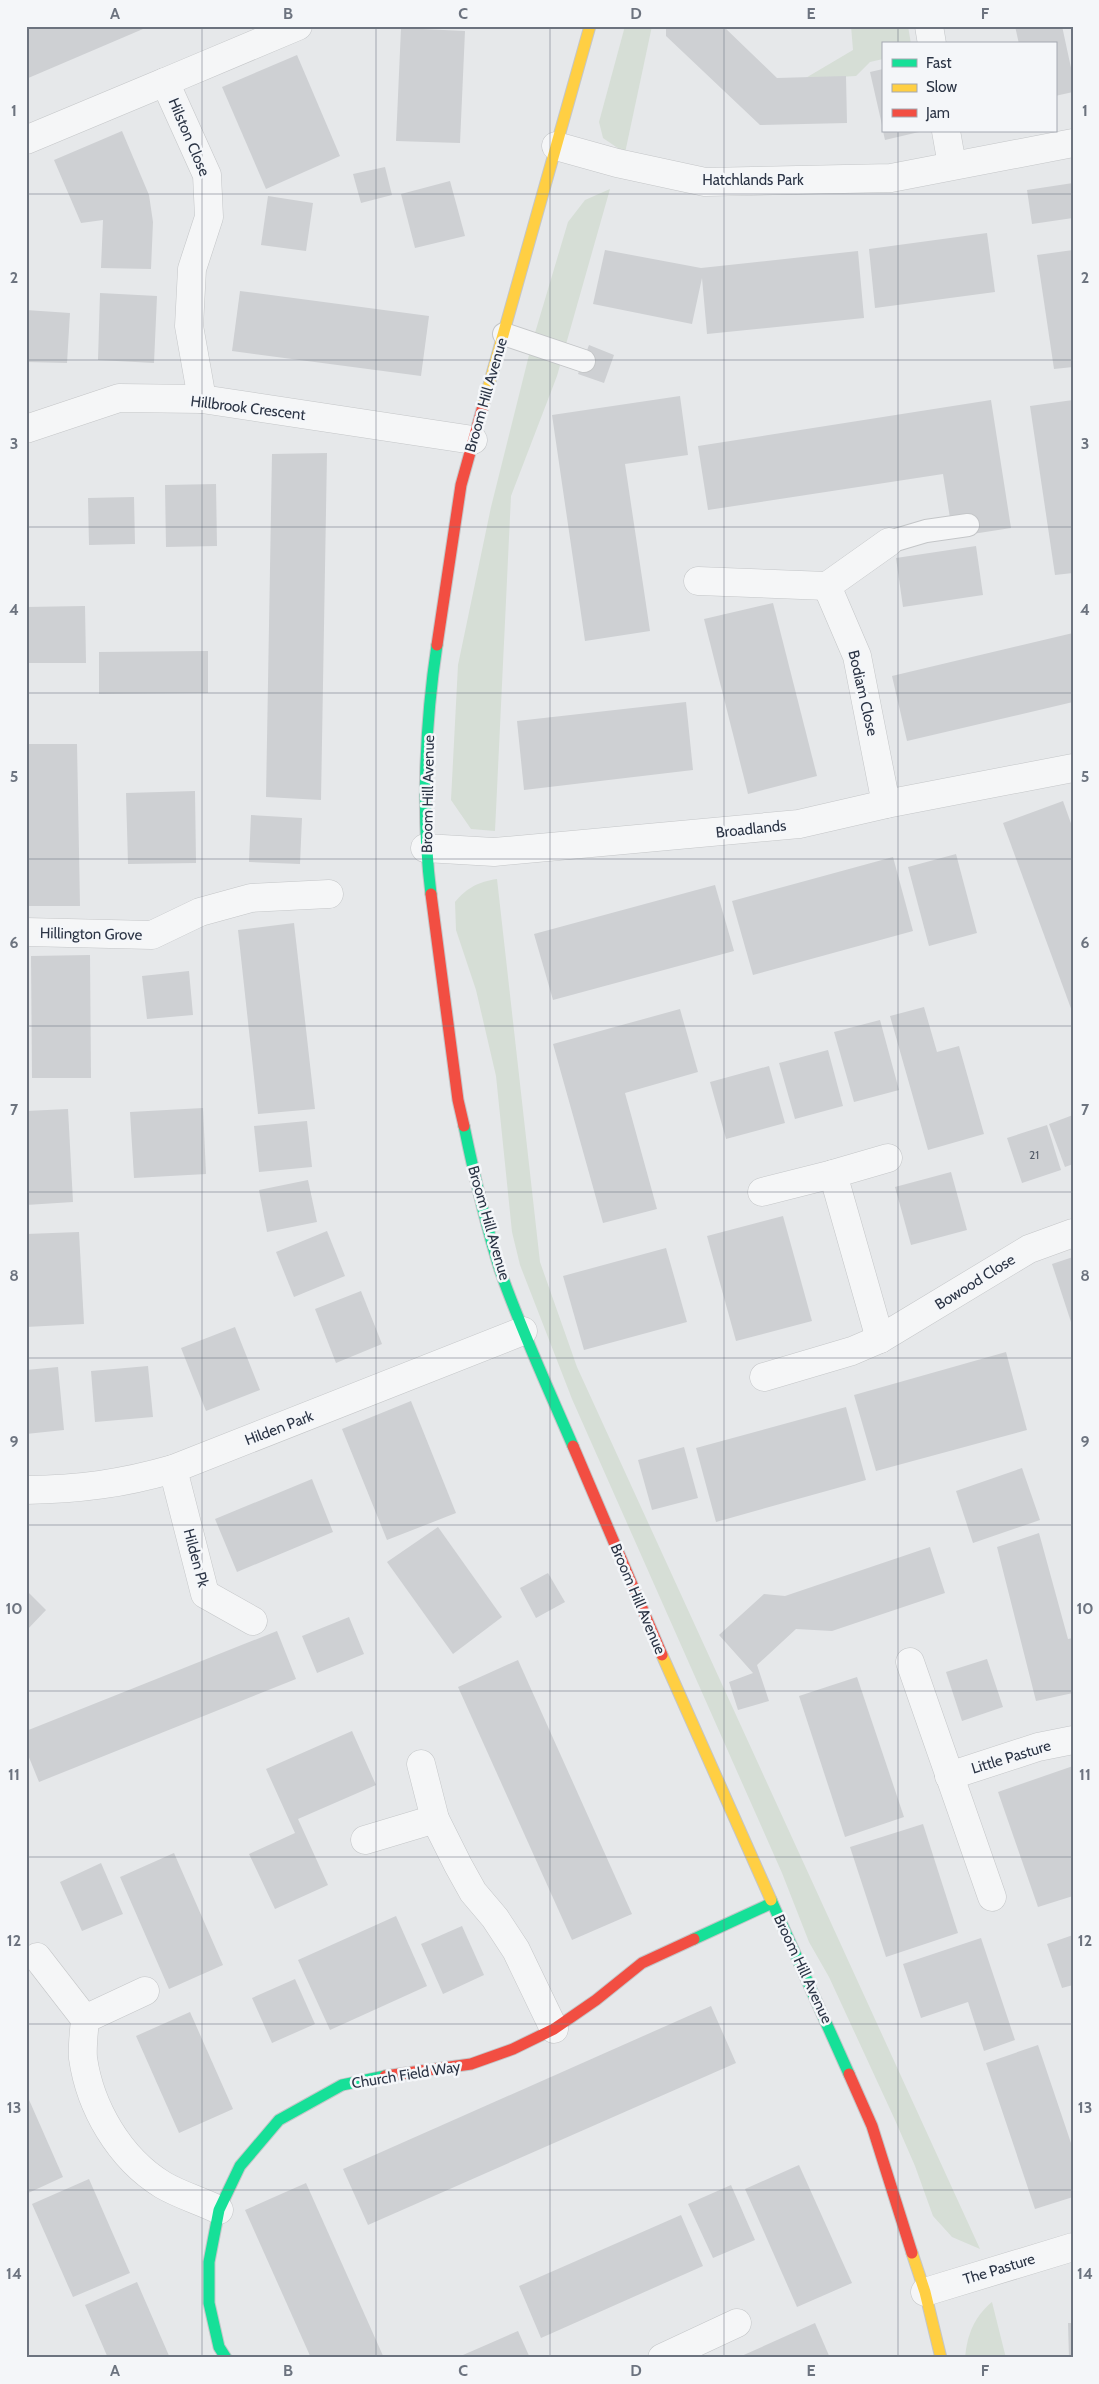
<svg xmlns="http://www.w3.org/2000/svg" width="1099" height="2384" viewBox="0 0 1099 2384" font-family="Cabin,sans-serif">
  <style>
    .green { fill: #d6ded6 }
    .building { fill: #ced0d3 }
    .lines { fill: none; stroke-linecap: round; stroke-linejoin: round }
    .lane-casing { stroke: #c4c6c8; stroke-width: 24 }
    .street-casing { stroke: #c4c6c8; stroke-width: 29 }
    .fast-casing { stroke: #c4c6c8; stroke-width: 13 }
    .slow-casing { stroke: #c4c6c8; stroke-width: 13 }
    .jam-casing { stroke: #c4c6c8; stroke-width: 13 }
    .lane { stroke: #f5f6f7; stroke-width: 22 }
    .street { stroke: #f5f6f7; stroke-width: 28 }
    .fast { stroke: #16e098; stroke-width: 11 }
    .slow { stroke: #ffcf43; stroke-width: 11 }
    .jam { stroke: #f24e42; stroke-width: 11 }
    .grid { fill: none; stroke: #6c737f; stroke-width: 1; stroke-opacity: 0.55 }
    .labels { text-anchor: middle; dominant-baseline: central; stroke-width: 5; stroke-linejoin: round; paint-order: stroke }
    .number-label { font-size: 12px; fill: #545c69 }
    .street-label { font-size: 15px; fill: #2b3445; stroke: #f4f6f9 }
    .neatline { fill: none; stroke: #6c737f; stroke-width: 2 }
    .grid-label { font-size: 16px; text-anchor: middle; font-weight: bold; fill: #6c737f }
  </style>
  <rect width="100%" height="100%" fill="#e6e8ea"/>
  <!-- green -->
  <g class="green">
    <path d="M625 26H652L625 153 603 138 599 122Z"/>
    <path d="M851 26H908L911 44H883V59L870 62 856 76 804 79 853 50Z"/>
    <path d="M610 189 557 376 511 496 495 831 471 829 451 800 458 665 491 507 532 343 568 222 585 200Z"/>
    <path d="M497 879 540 1262 577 1367 980 2249 952 2237 933 2216 915 2166 895 2120 829 1977 809 1942 782 1873 572 1399 520 1265 512 1232 496 1076 476 990 456 930 455 902C468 887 478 882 497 879Z"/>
    <path d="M992 2302 1006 2358H965C967 2335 974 2317 992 2302Z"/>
  </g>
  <!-- building -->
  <g class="building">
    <path d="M30 26H150L26 79V28Z"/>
    <path d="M666 26H723L777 78 846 76 847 123 760 125 666 36Z"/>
    <path d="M1015 26H1062L1073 77V92L1055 96V44H1019Z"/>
    <path d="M401 28 465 31 460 143 396 141Z"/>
    <path d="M297 55 340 156 266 189 222 87Z"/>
    <path d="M883 69V125H882L870 72Z"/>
    <path d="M122 131 149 195 153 222 151 269 101 268 103 220 81 223 54 160Z"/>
    <path d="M883 131H919V132L885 140Z"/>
    <path d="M385 167 392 195 361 203 353 174Z"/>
    <path d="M450 181 465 236 415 248 401 194Z"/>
    <path d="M1073 183V218L1032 224 1027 190Z"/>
    <path d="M268 196 313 203 306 251 261 245Z"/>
    <path d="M987 233 995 292 875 308 869 249Z"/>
    <path d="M605 250 701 268 858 251 864 318 707 334 702 278 692 324 593 304Z"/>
    <path d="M1073 250V367L1054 369 1037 255Z"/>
    <path d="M240 291 429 316 421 376 232 351Z"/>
    <path d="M100 293 157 296 154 363 98 360Z"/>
    <path d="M26 310 70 313 67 363 26 362Z"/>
    <path d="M589 345 614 355 604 383 578 374Z"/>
    <path d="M680 396 688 455 625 464 650 631 585 641 552 415Z"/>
    <path d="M991 400 1011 528 953 537 943 474 708 510 698 446Z"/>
    <path d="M1073 400V573L1055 575 1030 406Z"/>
    <path d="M327 453 321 800 266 797 272 454Z"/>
    <path d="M216 484 217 546 166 547 165 485Z"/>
    <path d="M134 497 135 544 89 545 88 498Z"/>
    <path d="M976 546 983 595 903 607 896 558Z"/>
    <path d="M773 603 817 776 748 794 704 619Z"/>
    <path d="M85 606 86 663H26V607Z"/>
    <path d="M1073 633V702L907 741 892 676Z"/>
    <path d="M208 651V693L99 694V652Z"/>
    <path d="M686 702 693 770 524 790 517 721Z"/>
    <path d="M26 744H77L80 906H26Z"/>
    <path d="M195 791 196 863 128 864 126 793Z"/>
    <path d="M1063 801 1073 829V1014L1003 823Z"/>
    <path d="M251 815 302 818 300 864 249 862Z"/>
    <path d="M956 854 977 933 929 946 908 867Z"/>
    <path d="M893 857 913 931 753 975 732 901Z"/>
    <path d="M715 885 734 951 553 1000 534 934Z"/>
    <path d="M294 923 315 1109 258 1114 238 930Z"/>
    <path d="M90 955 91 1078H32L31 956Z"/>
    <path d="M189 971 193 1015 147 1019 142 976Z"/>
    <path d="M924 1007 937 1052 959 1046 984 1134 928 1150 890 1016Z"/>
    <path d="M680 1009 698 1072 625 1093 657 1209 603 1223 553 1044Z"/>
    <path d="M880 1020 899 1090 854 1102 834 1032Z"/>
    <path d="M828 1050 843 1106 795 1119 779 1063Z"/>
    <path d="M769 1066 785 1123 726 1139 710 1082Z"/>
    <path d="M203 1108 206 1174 134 1178 130 1112Z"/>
    <path d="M68 1109 73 1202 26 1205V1111Z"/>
    <path d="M1073 1115V1164L1065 1167 1049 1124Z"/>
    <path d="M307 1121 312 1167 259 1172 254 1126Z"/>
    <path d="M1047 1125 1061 1170 1022 1183 1007 1138Z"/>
    <path d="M951 1172 967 1230 911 1245 895 1187Z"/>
    <path d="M308 1180 317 1222 267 1232 259 1190Z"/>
    <path d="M783 1216 812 1321 736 1341 707 1236Z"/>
    <path d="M327 1231 345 1276 294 1297 276 1252Z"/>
    <path d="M79 1232 84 1324 26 1327V1234Z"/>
    <path d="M666 1248 687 1322 584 1350 563 1276Z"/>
    <path d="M1073 1257V1325H1072L1052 1264Z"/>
    <path d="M361 1291 382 1344 336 1363 315 1309Z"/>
    <path d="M235 1327 260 1390 206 1411 181 1348Z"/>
    <path d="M1006 1352 1027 1430 876 1471 854 1395Z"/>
    <path d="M148 1366 153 1417 95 1422 91 1371Z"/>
    <path d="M58 1367 64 1430 26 1434V1370Z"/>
    <path d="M411 1401 456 1513 387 1540 342 1429Z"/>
    <path d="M846 1407 866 1480 716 1522 696 1448Z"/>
    <path d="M684 1447 698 1498 652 1510 638 1460Z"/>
    <path d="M1022 1468 1040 1520 973 1543 956 1491Z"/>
    <path d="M312 1479 333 1532 237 1572 215 1519Z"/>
    <path d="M438 1527 502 1617 453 1654 387 1562Z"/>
    <path d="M1039 1533 1068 1639 1073 1638V1693L1036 1701 997 1547Z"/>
    <path d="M930 1547 945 1593 832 1631 796 1629 757 1665 769 1701 738 1710 729 1682 753 1673 719 1635 764 1594 785 1596Z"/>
    <path d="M548 1573 565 1602 536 1618 520 1588Z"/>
    <path d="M26 1590 46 1610 26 1631Z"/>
    <path d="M349 1617 364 1654 317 1673 302 1636Z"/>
    <path d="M277 1631 296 1679 39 1782 26 1750V1731Z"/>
    <path d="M987 1659 1003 1707 962 1721 946 1672Z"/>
    <path d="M518 1660 632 1914 572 1940 458 1687Z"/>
    <path d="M857 1677 904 1817 845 1837 799 1696Z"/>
    <path d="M352 1731 376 1785 298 1819 328 1885 275 1909 249 1854 295 1833 266 1769Z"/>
    <path d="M1073 1766V1896L1038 1907 998 1792Z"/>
    <path d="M923 1824 958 1933 886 1957 850 1847Z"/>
    <path d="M174 1853 223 1965 169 1989 120 1877Z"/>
    <path d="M101 1863 123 1914 82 1931 60 1882Z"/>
    <path d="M396 1916 427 1986 330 2030 298 1960Z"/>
    <path d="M462 1926 484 1975 443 1994 421 1944Z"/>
    <path d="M1073 1935V1985L1062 1988 1047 1944Z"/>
    <path d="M981 1938 1015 2040 984 2051 968 2002 921 2018 903 1964Z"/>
    <path d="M295 1979 315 2024 272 2043 252 1998Z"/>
    <path d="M711 2006 736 2063 368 2225 343 2169Z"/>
    <path d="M190 2012 233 2109 179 2133 136 2036Z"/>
    <path d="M1038 2045 1073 2149V2197L1035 2209 986 2063Z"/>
    <path d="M26 2093 63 2177 26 2194Z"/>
    <path d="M799 2165 852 2283 797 2307 745 2189Z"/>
    <path d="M89 2179 130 2273 73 2297 32 2204Z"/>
    <path d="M306 2183 384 2358H311L245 2210Z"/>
    <path d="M731 2185 755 2240 713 2258 688 2204Z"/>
    <path d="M681 2215 703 2266 541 2338 519 2286Z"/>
    <path d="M137 2282 170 2358H108L85 2305Z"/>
    <path d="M815 2323 830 2358H737Z"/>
    <path d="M1068 2323H1073V2358H1069Z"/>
    <path d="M518 2331 530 2358H465L463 2355Z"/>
  </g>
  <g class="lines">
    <!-- lane casing -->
    <g class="lane-casing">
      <g id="lane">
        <path d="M504 334 584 361"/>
        <path d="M889 542 926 531 968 525"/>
      </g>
    </g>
    <!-- street casing -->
    <g class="street-casing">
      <g id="street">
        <path d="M929 26 932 44"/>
        <path d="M165 82 298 26"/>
        <path d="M946 131 952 165"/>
        <path d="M26 140 165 82 207 175 209 217 192 269 189 326 202 399"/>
        <path d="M556 146 617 163 705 182 891 178 1073 143"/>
        <path d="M26 429 119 398 202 399 473 440"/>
        <path d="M698 581 827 586"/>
        <path d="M886 804 857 656 827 586 889 542"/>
        <path d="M425 848 494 852 799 824 886 804 1073 768"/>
        <path d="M26 932 152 935 200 912 251 898 329 894"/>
        <path d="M762 1192 833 1174"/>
        <path d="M880 1339 833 1174 888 1158"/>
        <path d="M764 1377 852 1351 880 1339 1029 1249 1073 1233"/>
        <path d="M173 1469 205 1594 253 1621"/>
        <path d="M26 1490C80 1489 121 1484 173 1469L523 1331"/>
        <path d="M910 1662 992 1897"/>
        <path d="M421 1764 435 1819 458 1865 473 1892 495 1918 516 1950 554 2029"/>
        <path d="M949 1776 1038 1747 1073 1740"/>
        <path d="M365 1840 435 1819"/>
        <path d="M37 1957 85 2019C84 2032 82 2046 83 2058 90 2107 119 2158 163 2185 180 2195 201 2201 219 2210"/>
        <path d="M85 2019 145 1991"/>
        <path d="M925 2292 1073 2247"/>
        <path d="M662 2358 737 2323"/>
      </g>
    </g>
    <!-- fast casing -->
    <g class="fast-casing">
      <g id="fast">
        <path d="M431 894C421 815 425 724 437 645"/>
        <path d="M464 1126C474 1174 485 1223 500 1270 521 1330 548 1388 573 1446"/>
        <path d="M771 1900 849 2074"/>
        <path d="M694 1939 772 1903"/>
        <path d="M226 2358 219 2347 209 2303V2262L219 2210 240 2166 279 2120 342 2085 385 2076"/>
      </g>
    </g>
    <!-- slow casing -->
    <g class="slow-casing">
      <g id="slow">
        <path d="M483 406 590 26"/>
        <path d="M662 1655 771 1900"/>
        <path d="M912 2253 925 2292 941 2358"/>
      </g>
    </g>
    <!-- jam casing -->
    <g class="jam-casing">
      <g id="jam">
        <path d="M437 645 461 485 483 406"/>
        <path d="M431 894 458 1100 464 1126"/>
        <path d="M573 1446 662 1655"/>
        <path d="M849 2074 872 2126 912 2253"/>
        <path d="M385 2076 471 2064 513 2049 554 2029 596 2000 642 1963 694 1939"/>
      </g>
    </g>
    <!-- lane -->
    <use href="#lane" class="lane"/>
    <!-- street -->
    <use href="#street" class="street"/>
    <!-- fast -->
    <use href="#fast" class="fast"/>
    <!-- slow -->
    <use href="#slow" class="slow"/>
    <!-- jam -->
    <use href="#jam" class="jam"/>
  </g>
  <!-- grid -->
  <path class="grid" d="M202 26V2358M376 26V2358M550 26V2358M724 26V2358M898 26V44M898 131V2358M26 194H1073M26 360H1073M26 527H1073M26 693H1073M26 859H1073M26 1026H1073M26 1192H1073M26 1358H1073M26 1525H1073M26 1691H1073M26 1857H1073M26 2024H1073M26 2190H1073"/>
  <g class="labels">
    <!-- number labels -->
    <g class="number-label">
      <text x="1034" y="1154">21</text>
    </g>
    <!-- street labels -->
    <g class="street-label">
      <text transform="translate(189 137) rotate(67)">Hilston Close</text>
      <text x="753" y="180">Hatchlands Park</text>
      <text transform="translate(486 395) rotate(-74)">Broom Hill Avenue</text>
      <text transform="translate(248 408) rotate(7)">Hillbrook Crescent</text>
      <text transform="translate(863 693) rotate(77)">Bodiam Close</text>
      <text transform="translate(428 794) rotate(-89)">Broom Hill Avenue</text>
      <text transform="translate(751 829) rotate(-6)">Broadlands</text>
      <text transform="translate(91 934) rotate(1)">Hillington Grove</text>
      <text transform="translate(489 1223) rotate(74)">Broom Hill Avenue</text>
      <text transform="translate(975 1282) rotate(-32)">Bowood Close</text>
      <text transform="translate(279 1428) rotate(-21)">Hilden Park</text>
      <text transform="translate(196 1558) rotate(75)">Hilden Pk</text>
      <text transform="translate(638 1599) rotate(67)">Broom Hill Avenue</text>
      <text transform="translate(1011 1757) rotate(-17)">Little Pasture</text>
      <text transform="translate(803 1969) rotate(65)">Broom Hill Avenue</text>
      <text transform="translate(406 2075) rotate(-9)">Church Field Way</text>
      <text transform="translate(999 2269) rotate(-17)">The Pasture</text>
    </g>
  </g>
  <!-- border -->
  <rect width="1099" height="2384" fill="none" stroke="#f4f6f9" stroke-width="55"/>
  <!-- legend -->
  <rect x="882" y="42" width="175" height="90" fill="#f4f6f9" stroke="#a4a8b1"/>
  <rect x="892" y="59" width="25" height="8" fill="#16e098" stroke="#a4a8b1"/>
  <text x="926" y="68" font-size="15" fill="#2b3445">Fast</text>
  <rect x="892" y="84" width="25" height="8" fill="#ffcf43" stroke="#a4a8b1"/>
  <text x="926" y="92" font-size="15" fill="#2b3445">Slow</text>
  <rect x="892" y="109" width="25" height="8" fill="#f24e42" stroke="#a4a8b1"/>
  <text x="926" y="118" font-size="15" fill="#2b3445">Jam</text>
  <rect x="28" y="28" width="1044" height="2328" class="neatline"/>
  <g class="grid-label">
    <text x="115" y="19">A</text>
    <text x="288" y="19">B</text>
    <text x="463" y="19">C</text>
    <text x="636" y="19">D</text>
    <text x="811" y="19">E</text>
    <text x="985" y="19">F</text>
    <text x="14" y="116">1</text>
    <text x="1085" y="116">1</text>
    <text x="14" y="283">2</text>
    <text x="1085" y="283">2</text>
    <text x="14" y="449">3</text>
    <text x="1085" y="449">3</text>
    <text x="14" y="615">4</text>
    <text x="1085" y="615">4</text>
    <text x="14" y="782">5</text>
    <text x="1085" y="782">5</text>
    <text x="14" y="948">6</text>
    <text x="1085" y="948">6</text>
    <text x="14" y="1115">7</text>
    <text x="1085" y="1115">7</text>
    <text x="14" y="1281">8</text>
    <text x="1085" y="1281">8</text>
    <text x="14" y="1447">9</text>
    <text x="1085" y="1447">9</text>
    <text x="14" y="1614">10</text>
    <text x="1085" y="1614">10</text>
    <text x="14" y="1780">11</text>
    <text x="1085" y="1780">11</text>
    <text x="14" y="1946">12</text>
    <text x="1085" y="1946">12</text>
    <text x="14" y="2113">13</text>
    <text x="1085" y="2113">13</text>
    <text x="14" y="2279">14</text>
    <text x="1085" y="2279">14</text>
    <text x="115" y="2376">A</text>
    <text x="288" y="2376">B</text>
    <text x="463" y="2376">C</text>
    <text x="636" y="2376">D</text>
    <text x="811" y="2376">E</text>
    <text x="985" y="2376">F</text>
  </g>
</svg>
